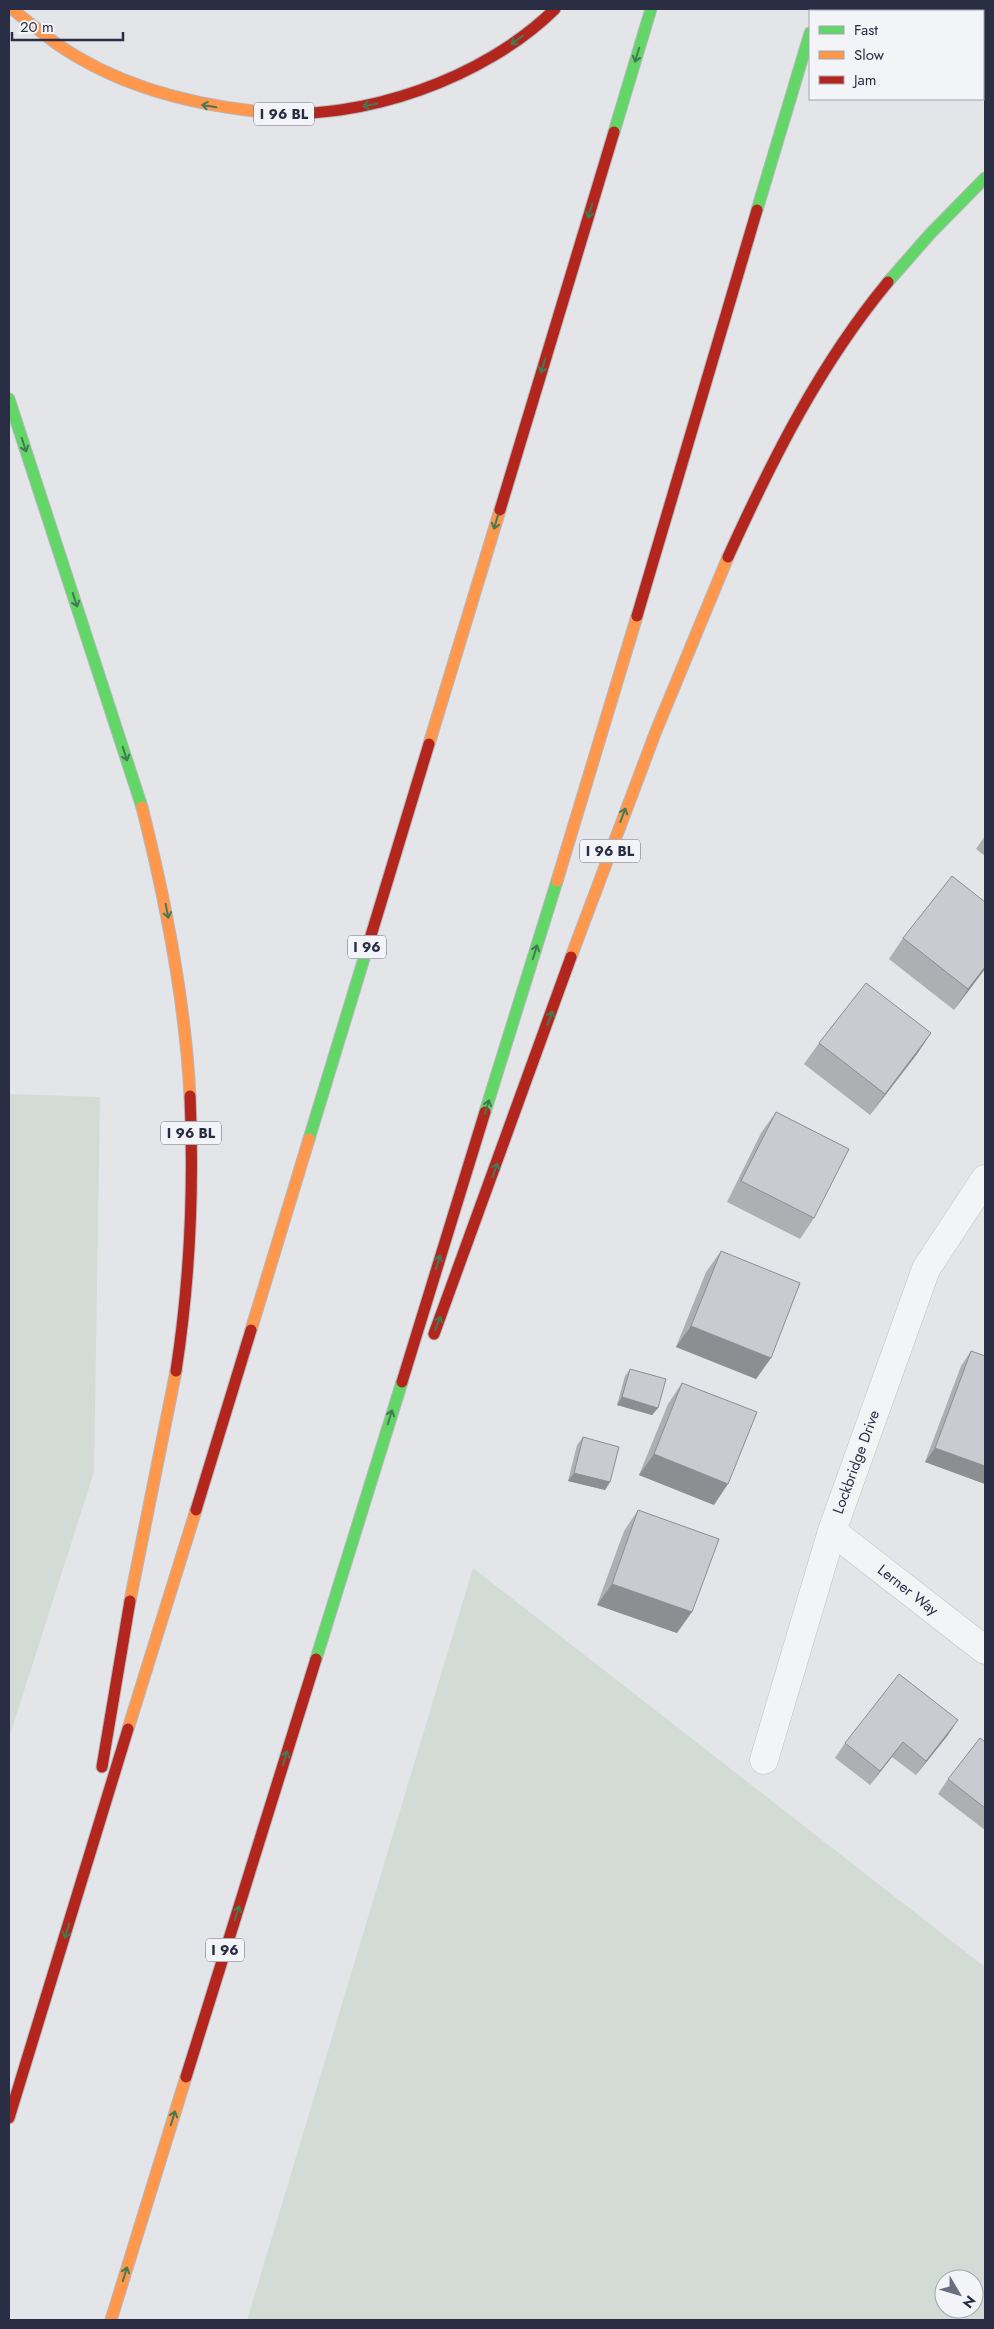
<svg xmlns="http://www.w3.org/2000/svg" width="994" height="2329" viewBox="0 0 994 2329" font-family="Jost,sans-serif">
  <style>
    .green { fill: #d2dcd4; fill-rule: evenodd }
    .lines { fill: none; stroke-linecap: round; stroke-linejoin: round }
    .street-casing { stroke: #c2c3c7; stroke-width: 29 }
    .fast-casing { stroke: #b6b8be; stroke-width: 13 }
    .slow-casing { stroke: #b6b8be; stroke-width: 13 }
    .jam-casing { stroke: #b6b8be; stroke-width: 13 }
    .street { stroke: #f3f4f6; stroke-width: 28 }
    .fast { stroke: #63d668; stroke-width: 11 }
    .slow { stroke: #ff974d; stroke-width: 11 }
    .jam { stroke: #b3261e; stroke-width: 11 }
    .wall { fill: #aeafb3 }
    .shaded-wall { fill: #8d8e92 }
    .building { fill: #cacbd0; stroke: #8d8e92 }
    .oneway { stroke: #437a54 }
    .labels { text-anchor: middle; dominant-baseline: central; stroke-width: 4.5; stroke-linejoin: round; paint-order: stroke }
    .shield { fill: #f2f4f8; stroke: #65697a; stroke-width: 1 }
    .shield-label { font-size: 14px; font-weight: bold; fill: #292e44 }
    .street-label { font-size: 15px; fill: #292e44; stroke: #f2f4f8 }
  </style>
  <rect width="100%" height="100%" fill="#e4e5e9"/>
  <!-- green -->
  <g class="green">
    <path d="M9 1094 100 1097 94 1472 9 1738Z"/>
    <path d="M473 1568 985 1967V2320H247ZM944 2279H974V2309H944Z"/>
  </g>
  <g class="lines">
    <!-- street casing -->
    <g class="street-casing">
      <g id="street">
        <path d="M832 1531 985 1650"/>
        <path d="M764 1760 832 1531 926 1269 985 1179"/>
      </g>
    </g>
    <!-- fast casing -->
    <g class="fast-casing">
      <g id="fast">
        <path d="M614 132 651 9"/>
        <path d="M757 210 810 33"/>
        <path d="M888 282 930 234 985 178"/>
        <path d="M9 399 142 807"/>
        <path d="M485 1112 557 881"/>
        <path d="M309 1139 369 942"/>
        <path d="M316 1659 402 1382"/>
      </g>
    </g>
    <!-- slow casing -->
    <g class="slow-casing">
      <g id="slow">
        <path d="M12 9C27 21 42 33 57 44 119 87 191 105 264 112"/>
        <path d="M817 11 818 9"/>
        <path d="M429 744 500 510"/>
        <path d="M142 807C166 902 185 999 190 1096"/>
        <path d="M557 881 637 616"/>
        <path d="M571 957 656 731 728 557"/>
        <path d="M251 1330 309 1139"/>
        <path d="M130 1601 176 1371"/>
        <path d="M128 1729 196 1510"/>
        <path d="M111 2320 186 2077"/>
      </g>
    </g>
    <!-- jam casing -->
    <g class="jam-casing">
      <g id="jam">
        <path d="M264 112C362 122 485 78 555 9"/>
        <path d="M500 510 614 132"/>
        <path d="M728 557C772 460 820 364 888 282"/>
        <path d="M637 616 757 210"/>
        <path d="M369 942 429 744"/>
        <path d="M434 1334 571 957"/>
        <path d="M176 1371C190 1280 194 1188 190 1096"/>
        <path d="M402 1382 485 1112"/>
        <path d="M196 1510 251 1330"/>
        <path d="M102 1767 130 1601"/>
        <path d="M186 2077 316 1659"/>
        <path d="M9 2118 128 1729"/>
      </g>
    </g>
    <!-- street -->
    <use href="#street" class="street"/>
    <!-- fast -->
    <use href="#fast" class="fast"/>
    <!-- slow -->
    <use href="#slow" class="slow"/>
    <!-- jam -->
    <use href="#jam" class="jam"/>
  </g>
  <!-- wall -->
  <g class="wall">
    <path d="M985 836V856L976 849Z"/>
    <path d="M903 938 985 969 954 1010 889 959Z"/>
    <path d="M931 1033 917 1054 870 1115 804 1064 819 1043Z"/>
    <path d="M776 1112 814 1218 800 1239 727 1202 761 1133Z"/>
    <path d="M721 1251 771 1358 756 1379 676 1347 706 1272Z"/>
    <path d="M971 1351 985 1356V1484L925 1462 961 1366Z"/>
    <path d="M630 1369 658 1408 652 1415 617 1405 625 1376Z"/>
    <path d="M682 1383 714 1505 639 1475 668 1404Z"/>
    <path d="M583 1437 610 1482 605 1490 568 1481 577 1445Z"/>
    <path d="M638 1510 677 1633 597 1605 624 1531Z"/>
    <path d="M948 1735 916 1775 892 1757 870 1785 835 1758 845 1743Z"/>
    <path d="M985 1742V1830L938 1794 948 1779Z"/>
  </g>
  <!-- shaded-wall -->
  <g class="shaded-wall">
    <path d="M985 967V969L954 1010 968 989Z"/>
    <path d="M931 1033 917 1054 870 1115 885 1094Z"/>
    <path d="M691 1326 771 1358 756 1379 676 1347Z"/>
    <path d="M622 1397 658 1408 652 1415 617 1405Z"/>
    <path d="M935 1448 985 1466V1484L925 1462Z"/>
    <path d="M654 1454 728 1484 714 1505 639 1475Z"/>
    <path d="M574 1473 610 1482 605 1490 568 1481Z"/>
    <path d="M612 1584 692 1612 677 1633 597 1605Z"/>
    <path d="M958 1720 948 1735 916 1775 926 1761Z"/>
    <path d="M903 1742 892 1757 870 1785 880 1771Z"/>
  </g>
  <!-- building -->
  <g class="building">
    <path d="M952 876 985 902V967L968 989 903 938Z"/>
    <path d="M866 983 931 1033 885 1094 819 1043Z"/>
    <path d="M776 1112 849 1149 814 1218 741 1181Z"/>
    <path d="M721 1251 800 1283 771 1358 691 1326Z"/>
    <path d="M971 1351 985 1356V1466L935 1448Z"/>
    <path d="M630 1369 666 1379 658 1408 622 1397Z"/>
    <path d="M682 1383 757 1412 728 1484 654 1454Z"/>
    <path d="M583 1437 619 1447 610 1482 574 1473Z"/>
    <path d="M638 1510 719 1539 692 1612 612 1584Z"/>
    <path d="M899 1674 958 1720 926 1761 903 1742 880 1771 845 1743Z"/>
    <path d="M980 1738 985 1742V1808L948 1779Z"/>
  </g>
  <!-- one-way arrows -->
  <defs><path id="oneway-shaft" d="M-6 0H5M1.5-3L5.5 0L1.5 3" fill="none" stroke-width="1.6" stroke-linecap="round" stroke-linejoin="round" transform="scale(1.25)"/></defs>
  <g class="oneway">
    <use href="#oneway-shaft" transform="translate(517 40) rotate(144)"/>
    <use href="#oneway-shaft" transform="translate(637 55) rotate(107)"/>
    <use href="#oneway-shaft" transform="translate(370 105) rotate(169)"/>
    <use href="#oneway-shaft" transform="translate(209 106) rotate(-170)"/>
    <use href="#oneway-shaft" transform="translate(590 211) rotate(107)"/>
    <use href="#oneway-shaft" transform="translate(543 366) rotate(107)"/>
    <use href="#oneway-shaft" transform="translate(24 445) rotate(72)"/>
    <use href="#oneway-shaft" transform="translate(496 522) rotate(107)"/>
    <use href="#oneway-shaft" transform="translate(75 600) rotate(72)"/>
    <use href="#oneway-shaft" transform="translate(125 754) rotate(72)"/>
    <use href="#oneway-shaft" transform="translate(623 815) rotate(-69)"/>
    <use href="#oneway-shaft" transform="translate(167 911) rotate(79)"/>
    <use href="#oneway-shaft" transform="translate(535 952) rotate(-73)"/>
    <use href="#oneway-shaft" transform="translate(550 1018) rotate(-70)"/>
    <use href="#oneway-shaft" transform="translate(487 1107) rotate(-73)"/>
    <use href="#oneway-shaft" transform="translate(495 1170) rotate(-71)"/>
    <use href="#oneway-shaft" transform="translate(438 1262) rotate(-73)"/>
    <use href="#oneway-shaft" transform="translate(438 1323) rotate(-69)"/>
    <use href="#oneway-shaft" transform="translate(390 1417) rotate(-73)"/>
    <use href="#oneway-shaft" transform="translate(285 1758) rotate(-73)"/>
    <use href="#oneway-shaft" transform="translate(237 1913) rotate(-73)"/>
    <use href="#oneway-shaft" transform="translate(67 1931) rotate(107)"/>
    <use href="#oneway-shaft" transform="translate(173 2118) rotate(-73)"/>
    <use href="#oneway-shaft" transform="translate(125 2274) rotate(-73)"/>
  </g>
  <g class="labels">
    <!-- shield labels -->
    <g class="shield">
      <rect x="254" y="102.5" width="60" height="23" rx="4"/>
      <rect x="580" y="839.5" width="60" height="23" rx="4"/>
      <rect x="348" y="935.5" width="38" height="23" rx="4"/>
      <rect x="161" y="1121.5" width="60" height="23" rx="4"/>
      <rect x="206" y="1938.5" width="38" height="23" rx="4"/>
    </g>
    <g class="shield-label">
      <text x="284" y="114">I 96 BL</text>
      <text x="610" y="851">I 96 BL</text>
      <text x="367" y="947">I 96</text>
      <text x="191" y="1133">I 96 BL</text>
      <text x="225" y="1950">I 96</text>
    </g>
    <!-- street labels -->
    <g class="street-label">
      <text transform="translate(856 1462) rotate(-70)">Lockbridge Drive</text>
      <text transform="translate(908 1590) rotate(38)">Lerner Way</text>
    </g>
  </g>
  <!-- border -->
  <rect width="994" height="2329" fill="none" stroke="#292e44" stroke-width="20"/>
  <!-- legend -->
  <rect x="809" y="10" width="175" height="90" fill="#f2f4f8" stroke="#a2a5b0"/>
  <rect x="819" y="26" width="25" height="8" fill="#63d668" stroke="#a2a5b0"/>
  <text x="854" y="35" font-size="15" fill="#292e44">Fast</text>
  <rect x="819" y="51" width="25" height="8" fill="#ff974d" stroke="#a2a5b0"/>
  <text x="854" y="60" font-size="15" fill="#292e44">Slow</text>
  <rect x="819" y="76" width="25" height="8" fill="#b3261e" stroke="#a2a5b0"/>
  <text x="854" y="85" font-size="15" fill="#292e44">Jam</text>
  <!-- north arrow -->
  <g transform="translate(959 2294) rotate(128)"><circle r="24" fill="#f2f4f8" stroke="#a2a5b0"/>
  <path d="M0-4L9 19L0 12L-9 19Z" fill="#6a6e7e"/>
  <text y="-8" font-size="14" font-weight="bold" text-anchor="middle" fill="#292e44">N</text>
  </g>
  <!-- scale -->
  <path d="M12 32v8h111v-8" fill="none" stroke="#292e44" stroke-width="2.5"/>
  <text x="20" y="32" font-size="15" fill="#292e44" stroke="#f2f4f8" stroke-width="4" paint-order="stroke">20 m</text>
</svg>
